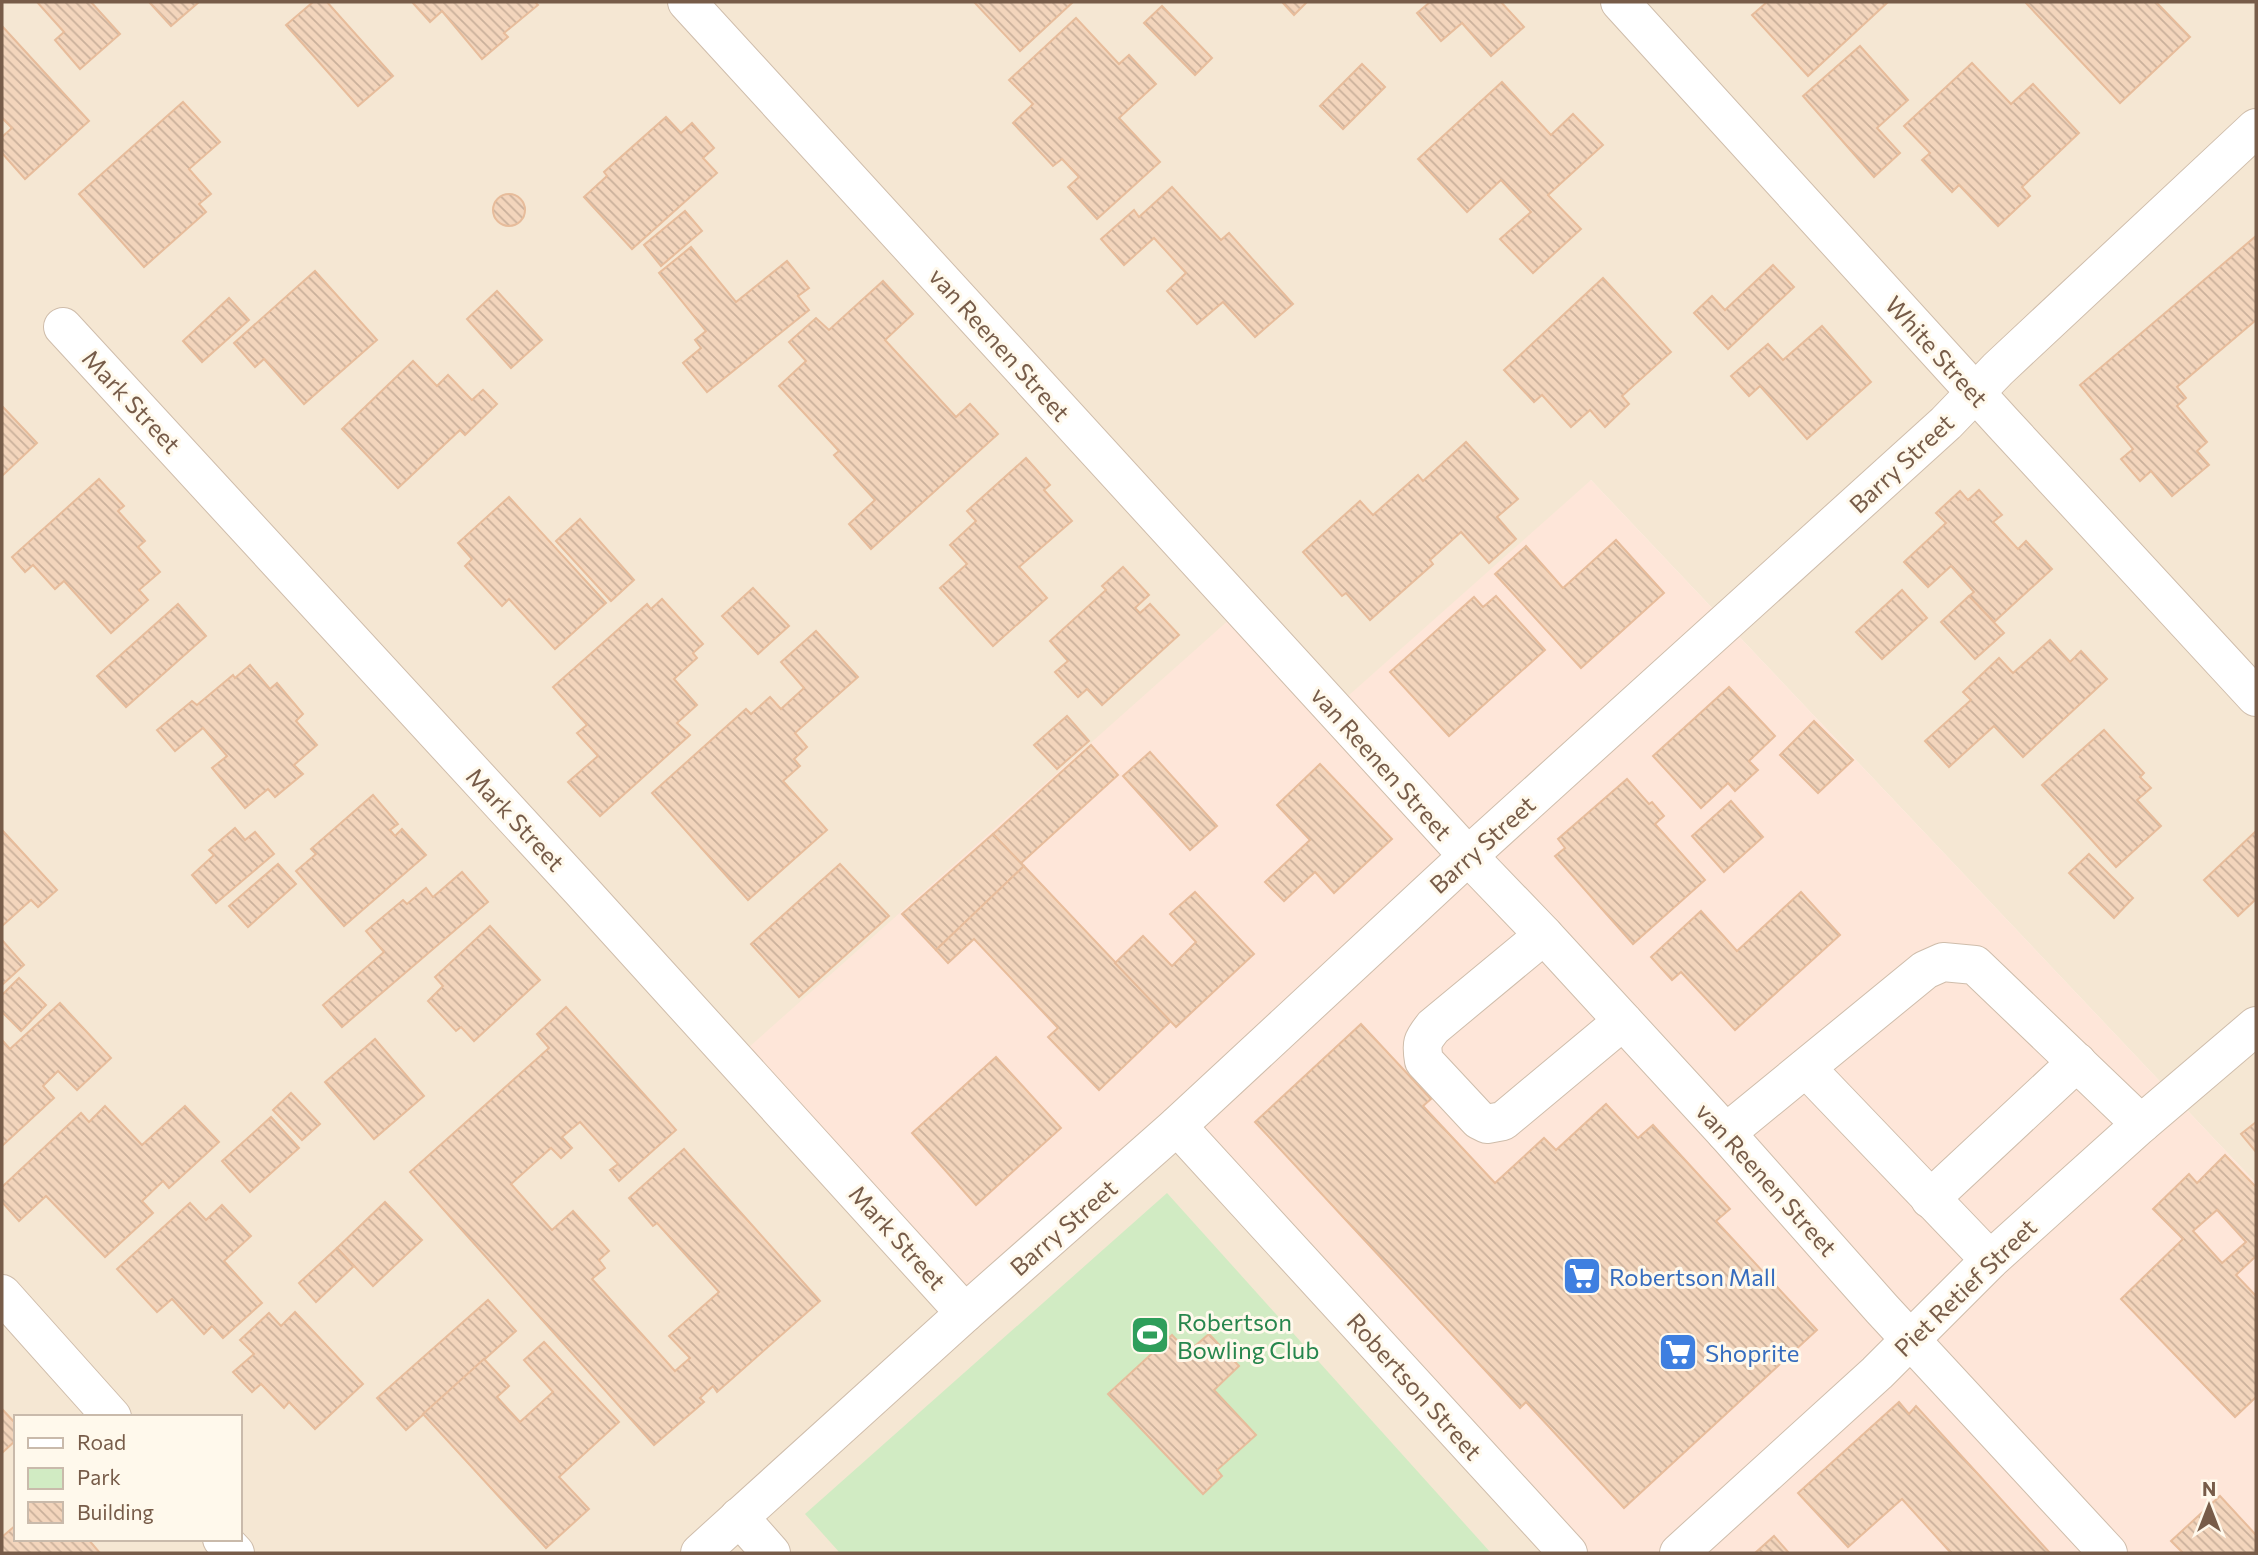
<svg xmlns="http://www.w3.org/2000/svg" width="2258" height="1555" viewBox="0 0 2258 1555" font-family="Commissioner,sans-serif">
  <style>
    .residential { fill: #f5e7d3; fill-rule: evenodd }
    .commercial { fill: #fee6d9 }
    .green { fill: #d1ebc3 }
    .building { fill: url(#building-back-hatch); stroke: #e7bc9b; stroke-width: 2; fill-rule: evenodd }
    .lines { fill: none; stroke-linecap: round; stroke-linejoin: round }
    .minor-casing { stroke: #cfbdab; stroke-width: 40 }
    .minor { stroke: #fff; stroke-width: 38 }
    .labels { text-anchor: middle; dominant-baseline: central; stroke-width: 6; stroke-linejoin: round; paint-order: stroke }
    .street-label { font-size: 24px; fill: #775c49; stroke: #fff9ec }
    .shop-label { font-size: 24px; fill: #366cbe; stroke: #fff9ec; text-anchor: start }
    .leisure-label { font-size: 24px; fill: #27864d; stroke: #fff9ec; text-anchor: start }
  </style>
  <defs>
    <pattern id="building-back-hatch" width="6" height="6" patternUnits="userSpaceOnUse" patternTransform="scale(1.75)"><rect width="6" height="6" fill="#f3d5bc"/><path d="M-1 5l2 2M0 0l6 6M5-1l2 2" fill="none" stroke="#cab09b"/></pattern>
  </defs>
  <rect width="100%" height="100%" fill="#fdf5e5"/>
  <!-- residential -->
  <path class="residential" d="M2 2H2256V1183L1591 480 1186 1124 1578 1553H2ZM16 1417H240V1539H16Z"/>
  <!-- commercial -->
  <path class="commercial" d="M1591 480 2256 1183V1553H1578L1186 1125 971 1313 739 1056 1240 610 1330 712Z"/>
  <!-- green -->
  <path class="green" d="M1167 1193 1491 1553H840L805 1514Z"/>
  <!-- building -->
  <g class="building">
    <path d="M37 2H91L120 34 80 69 55 40 64 32Z"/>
    <path d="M149 2H199L171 26Z"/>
    <path d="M313 2H327L393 76 358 106 286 25Z"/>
    <path d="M412 2H535L538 5 504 33 508 37 482 59 442 11 430 22Z"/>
    <path d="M974 2H1073L1020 51Z"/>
    <path d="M1282 2H1307L1294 15Z"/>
    <path d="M1430 2H1501L1524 27 1491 56 1462 23 1441 41 1417 13Z"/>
    <path d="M1767 2H1888L1808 76 1752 15Z"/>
    <path d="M2025 2H2156L2190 37 2120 103Z"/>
    <path d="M1162 6 1212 58 1195 75 1144 23Z"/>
    <path d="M1076 18 1119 64 1129 55 1156 84 1119 118 1160 162 1097 219 1068 187 1079 177 1062 159 1053 166 1013 123 1033 104 1009 80Z"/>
    <path d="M2 26 89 121 25 179 2 153V137L12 128 2 118Z"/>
    <path d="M1860 46 1908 100 1877 128 1900 153 1874 177 1803 96Z"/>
    <path d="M1972 63 2011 104 2033 84 2079 133 2022 187 2030 196 1998 226 1959 185 1952 192 1922 160 1930 153 1904 126Z"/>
    <path d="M1362 64 1385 87 1343 129 1320 106Z"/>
    <path d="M1502 82 1551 135 1573 114 1603 145 1548 195 1581 229 1533 273 1500 239 1531 212 1501 180 1467 212 1418 159Z"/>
    <path d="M183 102 220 142 189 169 211 194 199 204 206 212 144 267 79 194Z"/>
    <path d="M666 117 681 133 692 123 714 148 703 158 717 173 632 249 584 197 607 176 604 172Z"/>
    <path d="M1172 187 1221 240 1229 233 1293 304 1255 337 1223 302 1197 324 1167 291 1186 273 1154 238 1124 265 1101 239 1134 210 1139 217Z"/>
    <circle cx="509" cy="210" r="16"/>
    <path d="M685 211 702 231 661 266 644 245Z"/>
    <path d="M2256 236V320L2177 387 2186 398 2177 406 2207 442 2197 451 2209 465 2172 496 2151 471 2140 481 2121 459 2133 449 2080 385Z"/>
    <path d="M691 247 736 302 787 261 809 288 798 296 809 310 707 392 683 363 701 348 695 340 706 331 659 273Z"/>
    <path d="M1773 265 1794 287 1728 349 1694 313 1712 296 1725 310Z"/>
    <path d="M315 271 377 340 304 404 264 359 255 367 234 343Z"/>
    <path d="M1603 278 1671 352 1622 396 1629 404 1605 427 1590 410 1571 427 1542 395 1534 402 1504 370Z"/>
    <path d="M883 281 913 314 885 340 956 417 970 404 998 434 871 549 849 524 875 500 834 455 839 451 779 386 806 361 789 342 816 318 829 330Z"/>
    <path d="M497 291 542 340 511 368 467 319Z"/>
    <path d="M229 298 249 320 202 362 183 341Z"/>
    <path d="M1822 326 1871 382 1807 439 1760 386 1749 396 1731 376 1768 344 1783 360Z"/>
    <path d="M413 361 437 386 448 375 472 400 483 390 497 404 465 435 460 430 398 488 342 429Z"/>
    <path d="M2 406 37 443 2 476Z"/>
    <path d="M1466 442 1518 499 1497 517 1516 539 1489 563 1461 532 1430 560 1433 564 1370 620 1346 593 1342 596 1303 552 1360 501 1373 515 1418 475 1423 481Z"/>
    <path d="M1026 458 1050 485 1044 490 1072 521 1019 567 1047 598 993 646 940 588 967 564 950 545 976 521 967 511Z"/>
    <path d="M99 479 124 506 118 511 145 541 138 547 160 572 139 590 148 600 111 633 64 581 55 589 33 565 25 572 12 557Z"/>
    <path d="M1979 490 2002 515 1993 522 2018 549 2026 541 2052 569 1994 622 1969 596 1974 592 1951 566 1928 587 1904 562 1946 523 1936 513 1960 491 1968 500Z"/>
    <path d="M509 497 606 603 555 649 509 599 502 606 465 566 472 559 458 543Z"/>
    <path d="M580 519 634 580 611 601 556 541Z"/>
    <path d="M1616 540 1664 593 1581 668 1495 574 1526 546 1563 588Z"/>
    <path d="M1123 567 1149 595 1135 608 1140 613 1150 604 1179 635 1102 705 1087 689 1078 697 1055 672 1068 661 1050 641 1106 590 1102 586Z"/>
    <path d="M753 588 789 626 758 654 722 616Z"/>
    <path d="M1902 590 1927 618 1882 659 1856 632Z"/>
    <path d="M1496 596 1545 650 1449 736 1390 672 1474 597 1483 607Z"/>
    <path d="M1969 596 2004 633 1975 659 1941 622Z"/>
    <path d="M662 599 703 644 693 653 697 658 674 679 697 705 677 723 690 735 600 816 568 782 598 756 577 733 587 725 553 687 647 604 651 609Z"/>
    <path d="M178 604 206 636 126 707 97 676Z"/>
    <path d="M816 631 858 677 795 733 807 747 794 759 800 766 783 781 827 830 748 900 652 793 746 709 751 714 770 697 781 709 804 688 781 662Z"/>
    <path d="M2050 640 2070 662 2081 651 2107 679 2023 757 1994 726 1949 767 1925 741 1971 700 1963 692 1999 658 2013 673Z"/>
    <path d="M250 665 270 689 277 683 303 714 296 721 317 745 294 765 303 774 275 797 268 789 245 808 212 768 227 756 203 728 175 751 157 730 192 701 197 705 233 675 235 678Z"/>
    <path d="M1729 687 1775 736 1749 761 1758 770 1735 791 1728 783 1701 808 1653 756Z"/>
    <path d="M1067 716 1089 741 1057 769 1034 745Z"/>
    <path d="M1814 721 1853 760 1818 793 1780 755Z"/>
    <path d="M2104 730 2144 773 2140 777 2151 788 2137 800 2161 826 2116 867 2042 785Z"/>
    <path d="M1091 745 1118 775 1020 864 993 834Z"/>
    <path d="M1150 752 1217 826 1190 850 1123 776Z"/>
    <path d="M1320 764 1392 839 1334 893 1315 872 1284 901 1265 882 1310 840 1277 805Z"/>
    <path d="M1627 779 1649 804 1652 802 1664 816 1655 824 1705 880 1633 944 1555 856 1565 848 1558 839Z"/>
    <path d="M373 795 398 824 390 830 395 836 402 829 426 855 344 926 296 871 316 854 311 849Z"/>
    <path d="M1731 801 1763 837 1724 872 1692 836Z"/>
    <path d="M235 828 245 840 255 832 274 854 216 903 192 875 214 855 209 850Z"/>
    <path d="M2 830 57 890 38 907 31 900 2 926Z"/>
    <path d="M2256 831V899L2238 916 2204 880Z"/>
    <path d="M993 834 1024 866 936 950 902 914Z"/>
    <path d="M2089 854 2133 898 2114 918 2069 873Z"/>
    <path d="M278 864 296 884 248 927 229 906Z"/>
    <path d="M840 864 889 916 799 997 751 944Z"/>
    <path d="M1024 866 1171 1021 1099 1090 1048 1037 1058 1028 974 939 948 963 936 950Z"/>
    <path d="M462 872 488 902 342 1027 323 1005 384 952 366 931 403 900 407 904 426 888 433 897Z"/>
    <path d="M1195 892 1254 954 1176 1027 1115 963 1143 936 1172 966 1196 942 1170 914Z"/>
    <path d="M1801 892 1840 935 1735 1030 1681 972 1672 980 1651 957 1701 911 1737 951Z"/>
    <path d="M490 926 540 980 474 1041 461 1027 456 1031 428 1001 443 986 435 977Z"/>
    <path d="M2 940 24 965 2 985Z"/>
    <path d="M19 978 46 1005 21 1031 2 1012V995Z"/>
    <path d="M60 1003 111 1058 77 1090 58 1071 43 1086 54 1098 2 1146V1040L10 1049Z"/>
    <path d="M566 1007 676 1130 619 1181 610 1170 618 1164 580 1122 562 1137 572 1148 561 1158 551 1148 511 1184 552 1230 573 1211 609 1251 599 1260 605 1268 592 1279 675 1371 690 1358 669 1336 719 1292 657 1223 653 1226 629 1198 684 1149 820 1301 717 1392 713 1386 700 1398 704 1402 654 1445 410 1172 549 1048 537 1034Z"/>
    <path d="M1361 1024 1431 1099 1423 1106 1495 1183 1544 1138 1556 1150 1606 1104 1638 1138 1653 1125 1730 1209 1716 1221 1817 1330 1624 1508 1526 1402 1520 1408 1255 1122Z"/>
    <path d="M375 1039 424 1096 374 1139 325 1082Z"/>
    <path d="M996 1057 1061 1128 976 1205 912 1133Z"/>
    <path d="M291 1093 320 1124 302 1140 273 1110Z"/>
    <path d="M105 1106 142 1145 185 1106 219 1142 169 1188 163 1181 142 1201 153 1213 105 1257 46 1196 19 1221 2 1202V1187L81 1113 89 1122Z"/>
    <path d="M271 1117 299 1148 250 1192 222 1161Z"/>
    <path d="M2256 1122V1152L2241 1134Z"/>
    <path d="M2225 1155 2256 1187V1256L2236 1275 2256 1296V1397L2235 1417 2121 1299 2183 1239 2153 1209 2189 1174 2197 1183ZM2217 1210 2246 1242 2222 1263 2193 1231Z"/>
    <path d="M385 1202 422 1240 373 1286 337 1248Z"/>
    <path d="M190 1203 206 1220 222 1205 251 1236 224 1261 262 1303 223 1338 212 1326 204 1334 172 1299 157 1312 117 1269Z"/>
    <path d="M337 1248 354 1266 316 1302 299 1283Z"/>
    <path d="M488 1300 516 1331 406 1430 377 1398Z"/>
    <path d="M295 1312 363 1384 315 1429 289 1402 284 1408 261 1384 252 1392 233 1372 254 1354 240 1340 269 1313 281 1326Z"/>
    <path d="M1209 1334 1239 1366 1214 1390 1256 1435 1217 1470 1222 1476 1203 1494 1108 1394 1172 1335 1188 1352Z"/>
    <path d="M544 1342 619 1422 559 1477 589 1509 546 1548 423 1414 484 1359 509 1386 497 1397 520 1422 553 1392 524 1360Z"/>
    <path d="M1899 1402 1909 1414 1916 1406 2050 1553H1951L1902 1499 1848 1547 1798 1493Z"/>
    <path d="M2 1409 16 1424V1440L2 1453Z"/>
    <path d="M2220 1496 2256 1535V1553H2183L2171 1541Z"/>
    <path d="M16 1525V1539H88L100 1553H2V1537Z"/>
    <path d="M1774 1536 1789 1553H1755Z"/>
  </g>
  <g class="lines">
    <!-- minor casing -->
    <g class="minor-casing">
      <g id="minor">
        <path d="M687 2 1468 856 1544 935 1726 1133 1882 1309 2108 1553"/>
        <path d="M1620 2 2003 423 2256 697"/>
        <path d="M63 327 581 890 965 1313"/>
        <path d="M1544 935 1433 1027C1422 1041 1421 1043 1424 1061L1479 1120 1487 1124 1503 1121 1623 1021"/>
        <path d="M1806 1068 1990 1260"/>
        <path d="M1177 1126 1568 1553"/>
        <path d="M1726 1133 1925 970 1943 962 1975 965 2141 1124"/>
        <path d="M1930 1199 2077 1062"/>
        <path d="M2 1294 112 1417"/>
        <path d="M739 1517 771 1553"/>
        <path d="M222 1539 235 1553"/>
        <path d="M700 1553 965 1313 1177 1126 1468 856 1946 423 1998 369 2256 128"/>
        <path d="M1679 1553 1877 1373 1990 1260 2141 1124 2256 1026"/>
      </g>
    </g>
    <!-- minor -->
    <use href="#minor" class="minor"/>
  </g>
  <!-- icons -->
  <defs>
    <g id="supermarket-square" transform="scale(2.0125)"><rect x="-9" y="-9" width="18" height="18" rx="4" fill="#3f7fe0" stroke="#fff9ec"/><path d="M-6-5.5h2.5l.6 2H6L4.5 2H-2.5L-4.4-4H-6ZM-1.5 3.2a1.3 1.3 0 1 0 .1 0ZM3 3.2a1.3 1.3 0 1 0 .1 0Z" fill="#fff"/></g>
    <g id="stadium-square" transform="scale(2.0125)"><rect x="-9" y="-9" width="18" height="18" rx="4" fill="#2e9e5b" stroke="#fff9ec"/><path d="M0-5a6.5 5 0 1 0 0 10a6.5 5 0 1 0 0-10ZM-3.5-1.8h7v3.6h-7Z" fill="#fff"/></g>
  </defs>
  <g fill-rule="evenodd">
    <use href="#supermarket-square" x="1582" y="1276"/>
    <use href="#stadium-square" x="1150" y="1335"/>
    <use href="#supermarket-square" x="1678" y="1352"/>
  </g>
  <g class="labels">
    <!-- street labels -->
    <g class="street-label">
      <text transform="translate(1000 344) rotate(48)">van Reenen Street</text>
      <text transform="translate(1937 351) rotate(48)">White Street</text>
      <text transform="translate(132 401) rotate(47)">Mark Street</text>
      <text transform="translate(1901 463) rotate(-43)">Barry Street</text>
      <text transform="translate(1382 763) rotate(48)">van Reenen Street</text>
      <text transform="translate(516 819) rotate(47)">Mark Street</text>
      <text transform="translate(1482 844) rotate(-42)">Barry Street</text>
      <text transform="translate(1767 1179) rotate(48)">van Reenen Street</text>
      <text transform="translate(1063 1227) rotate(-41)">Barry Street</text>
      <text transform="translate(898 1237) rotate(48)">Mark Street</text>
      <text transform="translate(1965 1287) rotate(-44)">Piet Retief Street</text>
      <text transform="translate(1415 1386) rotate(48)">Robertson Street</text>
    </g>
    <!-- shop labels -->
    <g class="shop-label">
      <text x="1609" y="1276">Robertson Mall</text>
      <text x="1705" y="1352">Shoprite</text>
    </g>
    <!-- leisure labels -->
    <g class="leisure-label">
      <text x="1177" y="1321">Robertson<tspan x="1177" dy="28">Bowling Club</tspan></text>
    </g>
  </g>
  <!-- border -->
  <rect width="2258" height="1555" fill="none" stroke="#775c49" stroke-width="7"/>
  <!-- legend -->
  <rect x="14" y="1415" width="228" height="126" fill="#fff9ec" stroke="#c9baab" stroke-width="2"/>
  <rect x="28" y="1438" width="35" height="10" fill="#ffffff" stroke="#c9baab" stroke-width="2"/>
  <text x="77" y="1450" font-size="21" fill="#775c49">Road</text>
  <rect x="28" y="1468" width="35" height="21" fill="#d1ebc3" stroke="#c9baab" stroke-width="2"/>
  <text x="77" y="1485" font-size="21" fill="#775c49">Park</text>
  <rect x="28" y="1502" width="35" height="21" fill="url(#building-back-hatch)" stroke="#c9baab" stroke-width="2"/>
  <text x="77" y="1520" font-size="21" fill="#775c49">Building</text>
  <!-- north arrow -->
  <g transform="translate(2209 1506)" stroke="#fff9ec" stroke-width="5" paint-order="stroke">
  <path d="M0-5L12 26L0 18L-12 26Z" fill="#775c49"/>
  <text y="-10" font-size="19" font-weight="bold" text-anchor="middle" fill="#775c49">N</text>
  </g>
</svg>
